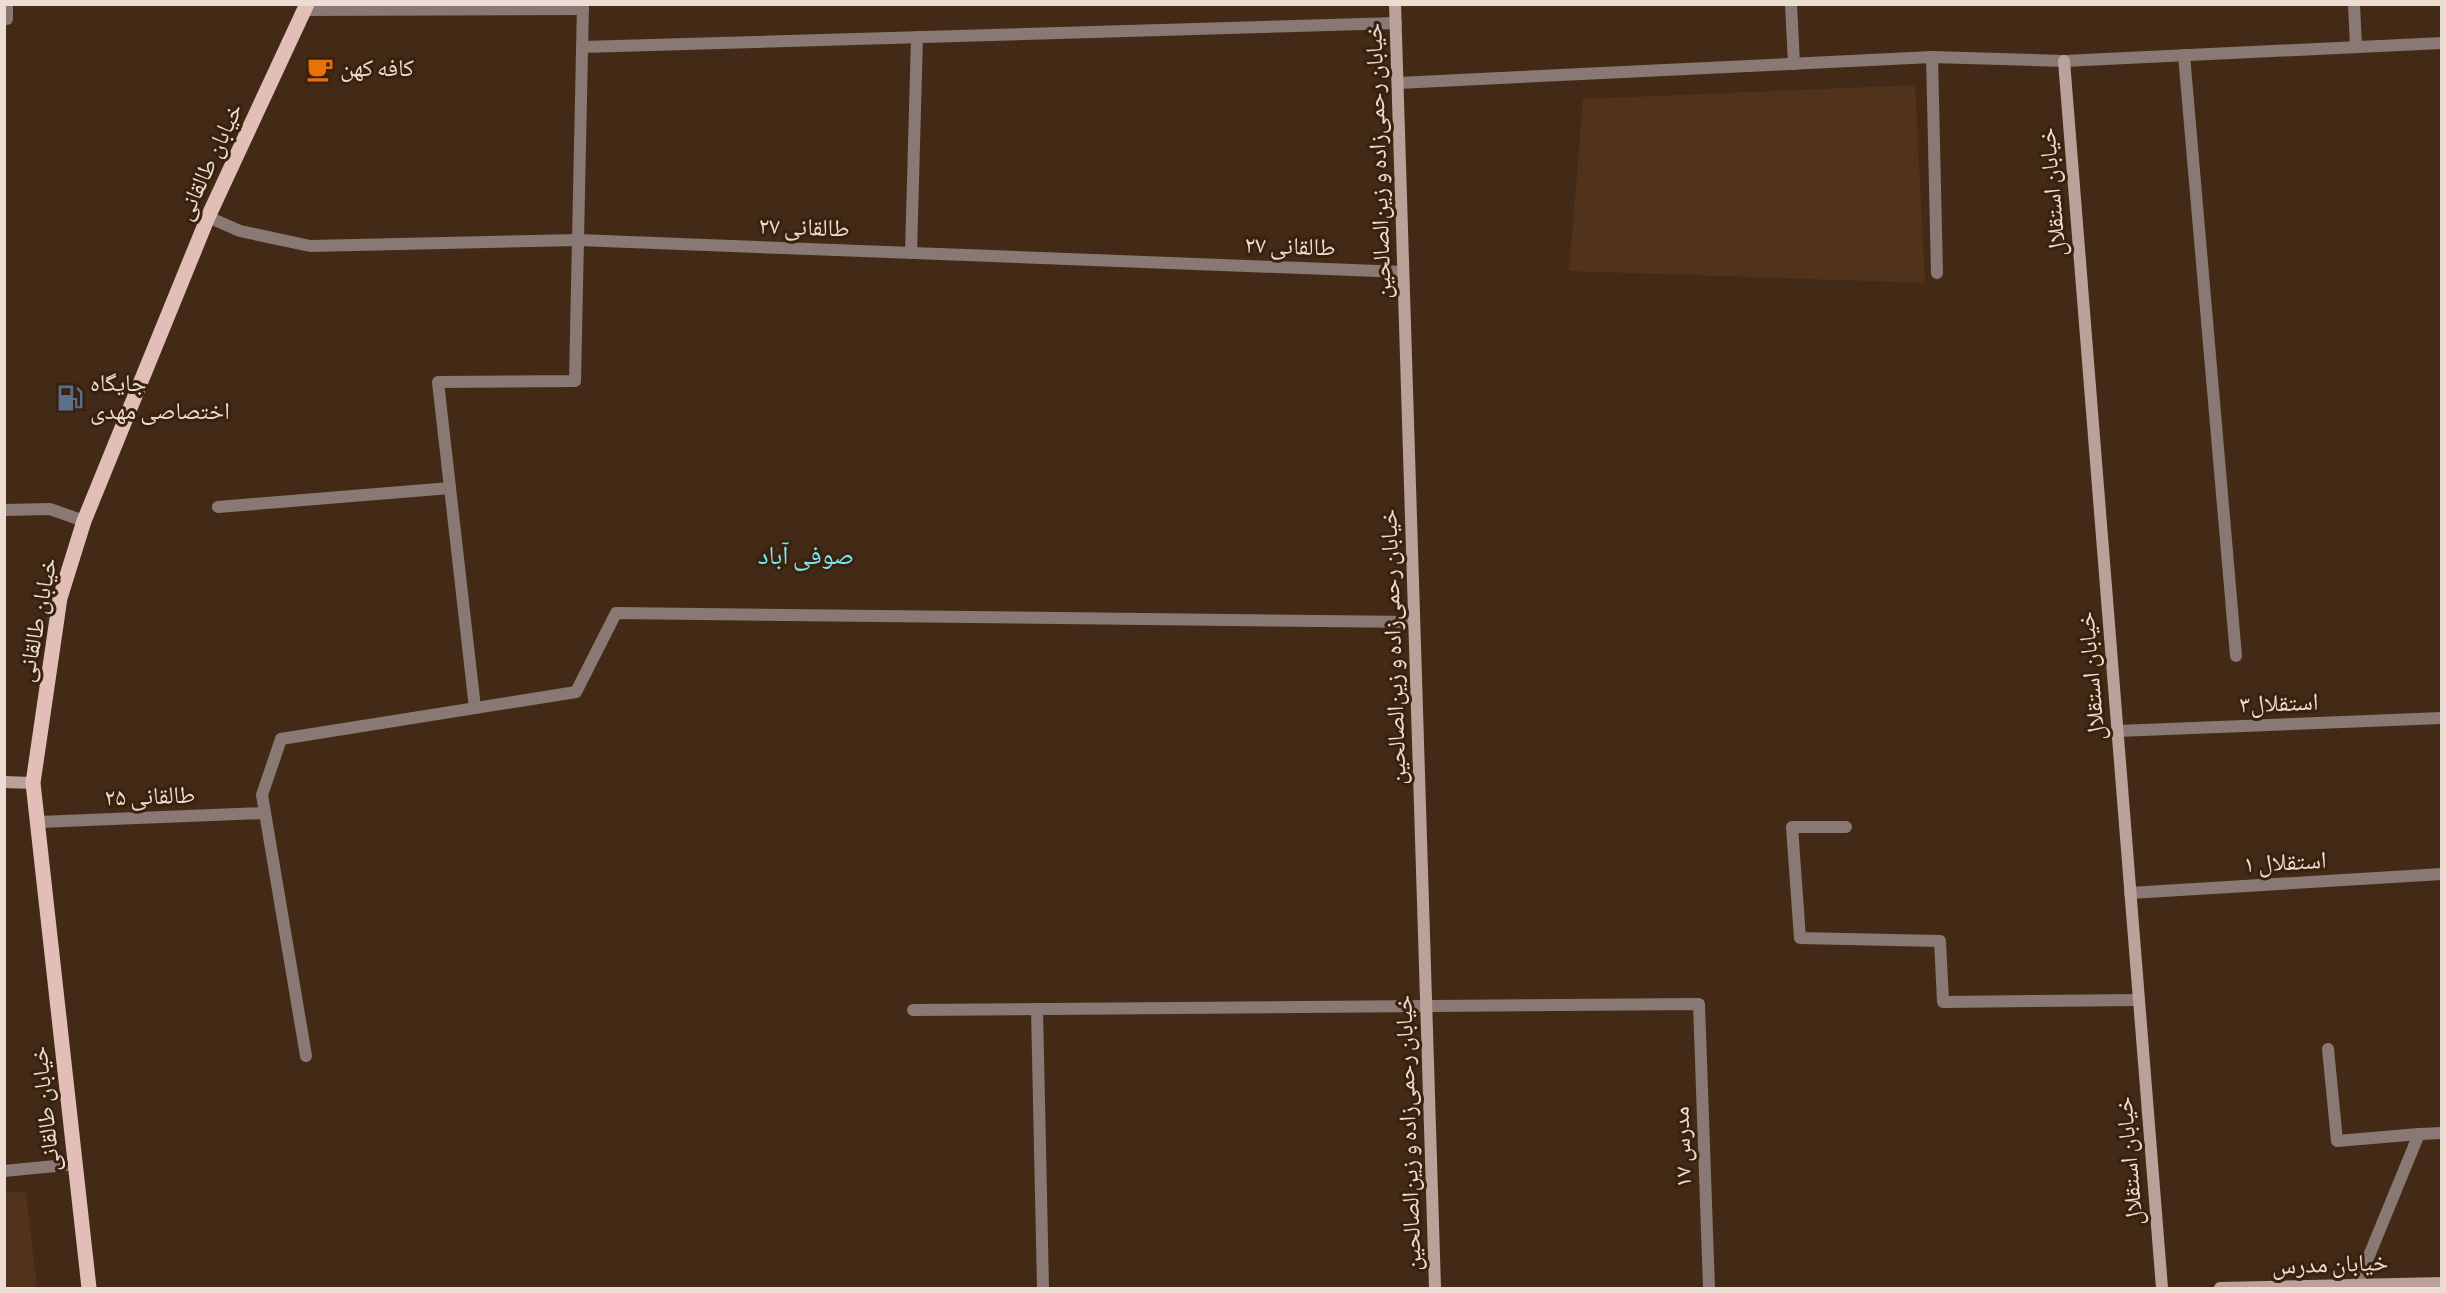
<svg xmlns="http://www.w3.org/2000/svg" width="2446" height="1293" viewBox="0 0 2446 1293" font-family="'Alegreya Sans','Noto Naskh Arabic',sans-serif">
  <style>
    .built { fill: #51321a }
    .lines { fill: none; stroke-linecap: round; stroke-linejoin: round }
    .lane { stroke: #897874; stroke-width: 12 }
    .street { stroke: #897874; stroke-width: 12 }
    .secondary { stroke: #baa199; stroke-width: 12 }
    .primary { stroke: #e1bfb6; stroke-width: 15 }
    .labels { text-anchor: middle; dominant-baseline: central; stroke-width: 6; stroke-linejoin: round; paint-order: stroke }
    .poi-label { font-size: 24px; fill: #eddcd1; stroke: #38210d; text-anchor: start }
    .street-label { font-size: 24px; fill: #eddcd1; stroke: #38210d }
    .neighbourhood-label { font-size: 26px; fill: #7ae6ec; stroke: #38210d }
  </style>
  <rect width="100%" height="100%" fill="#432a17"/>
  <!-- built -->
  <g class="built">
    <path d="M1915 85 1925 283 1569 271 1583 99Z"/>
    <path d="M26 1191 37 1288H5V1193Z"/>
  </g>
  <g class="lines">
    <!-- lane -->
    <g class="lane">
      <path d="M2184 55 2236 656"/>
      <path d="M1932 57 1937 273"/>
      <path d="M1846 827H1792L1800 938 1940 941 1943 1002 2139 1000"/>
      <path d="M2328 1049 2337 1141 2419 1134"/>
    </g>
    <!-- street -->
    <g class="street">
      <path d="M7 4V19"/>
      <path d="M1791 4 1794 64"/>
      <path d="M2354 4 2356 47"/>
      <path d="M305 10 583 9"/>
      <path d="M582 47 1396 23"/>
      <path d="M1398 83 1932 57 2064 61 2442 43"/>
      <path d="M208 217 240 231 310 246 578 240 1403 272"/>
      <path d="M911 253 917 37"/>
      <path d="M218 507 450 488"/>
      <path d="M4 510 50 509 84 521"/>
      <path d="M475 708 438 382 575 381 583 4"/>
      <path d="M2117 731 2442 718"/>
      <path d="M38 822 265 813"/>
      <path d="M2130 893 2442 874"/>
      <path d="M1037 1009 1043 1288"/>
      <path d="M913 1010 1699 1004 1709 1288"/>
      <path d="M306 1056 262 795 281 739 576 692 616 613 1414 622"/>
      <path d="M4 1171 75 1164"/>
      <path d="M2357 1285 2419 1134 2442 1133"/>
    </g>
    <!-- secondary -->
    <g class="secondary">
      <path d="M1395 4 1435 1288"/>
      <path d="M2064 61 2162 1288"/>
      <path d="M4 782 33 783"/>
      <path d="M2220 1288 2442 1283"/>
    </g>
    <!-- primary -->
    <path class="primary" d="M89 1288 33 783 60 598 84 521 208 217 307 4"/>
  </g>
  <!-- icons -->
  <defs>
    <g id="cafe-bare" transform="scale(2.07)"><path d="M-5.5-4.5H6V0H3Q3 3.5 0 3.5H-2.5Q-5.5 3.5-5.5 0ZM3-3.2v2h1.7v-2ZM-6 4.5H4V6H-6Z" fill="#e8710a" stroke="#38210d" stroke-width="2.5" paint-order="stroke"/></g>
    <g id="fuel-bare" transform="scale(2.07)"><path d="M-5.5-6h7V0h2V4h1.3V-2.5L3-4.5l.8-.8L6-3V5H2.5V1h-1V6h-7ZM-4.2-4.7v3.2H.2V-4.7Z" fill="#5c6f8a" stroke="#38210d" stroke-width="2.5" paint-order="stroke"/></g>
  </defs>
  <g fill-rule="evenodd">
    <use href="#cafe-bare" x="320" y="69"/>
    <use href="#fuel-bare" x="70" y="398"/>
  </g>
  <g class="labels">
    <!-- poi labels -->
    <g class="poi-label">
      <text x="340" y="69">کافه کهن</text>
      <text x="90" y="384">جایگاه<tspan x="90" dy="28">اختصاصی مهدی</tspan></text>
    </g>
    <!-- street labels -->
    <g class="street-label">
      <text transform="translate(1379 161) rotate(-92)">خیابان رحمی‌زاده و زین‌الصالحین</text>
      <text transform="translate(210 162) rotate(-65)">خیابان طالقانی</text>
      <text transform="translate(2053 192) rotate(-95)">خیابان استقلال</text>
      <text transform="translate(804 228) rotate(2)">طالقانی ۲۷</text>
      <text transform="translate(1290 247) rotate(2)">طالقانی ۲۷</text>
      <text transform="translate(38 620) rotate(-79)">خیابان طالقانی</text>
      <text transform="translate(1394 647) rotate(-92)">خیابان رحمی‌زاده و زین‌الصالحین</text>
      <text transform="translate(2092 676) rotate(-95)">خیابان استقلال</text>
      <text transform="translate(2279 704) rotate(-2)">استقلال۳</text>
      <text transform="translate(150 797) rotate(-2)">طالقانی ۲۵</text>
      <text transform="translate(2285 863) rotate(-3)">استقلال ۱</text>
      <text transform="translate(46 1109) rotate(-96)">خیابان طالقانی</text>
      <text transform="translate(1409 1133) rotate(-92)">خیابان رحمی‌زاده و زین‌الصالحین</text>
      <text transform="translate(1683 1147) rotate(-92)">مدرس ۱۷</text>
      <text transform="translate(2130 1161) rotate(-95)">خیابان استقلال</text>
      <text transform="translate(2330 1265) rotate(-2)">خیابان مدرس</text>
    </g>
    <!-- neighbourhood labels -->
    <g class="neighbourhood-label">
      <text x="806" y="556">صوفی آباد</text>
    </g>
  </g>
  <!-- border -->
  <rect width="2446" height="1293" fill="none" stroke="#eddcd1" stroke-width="12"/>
</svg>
